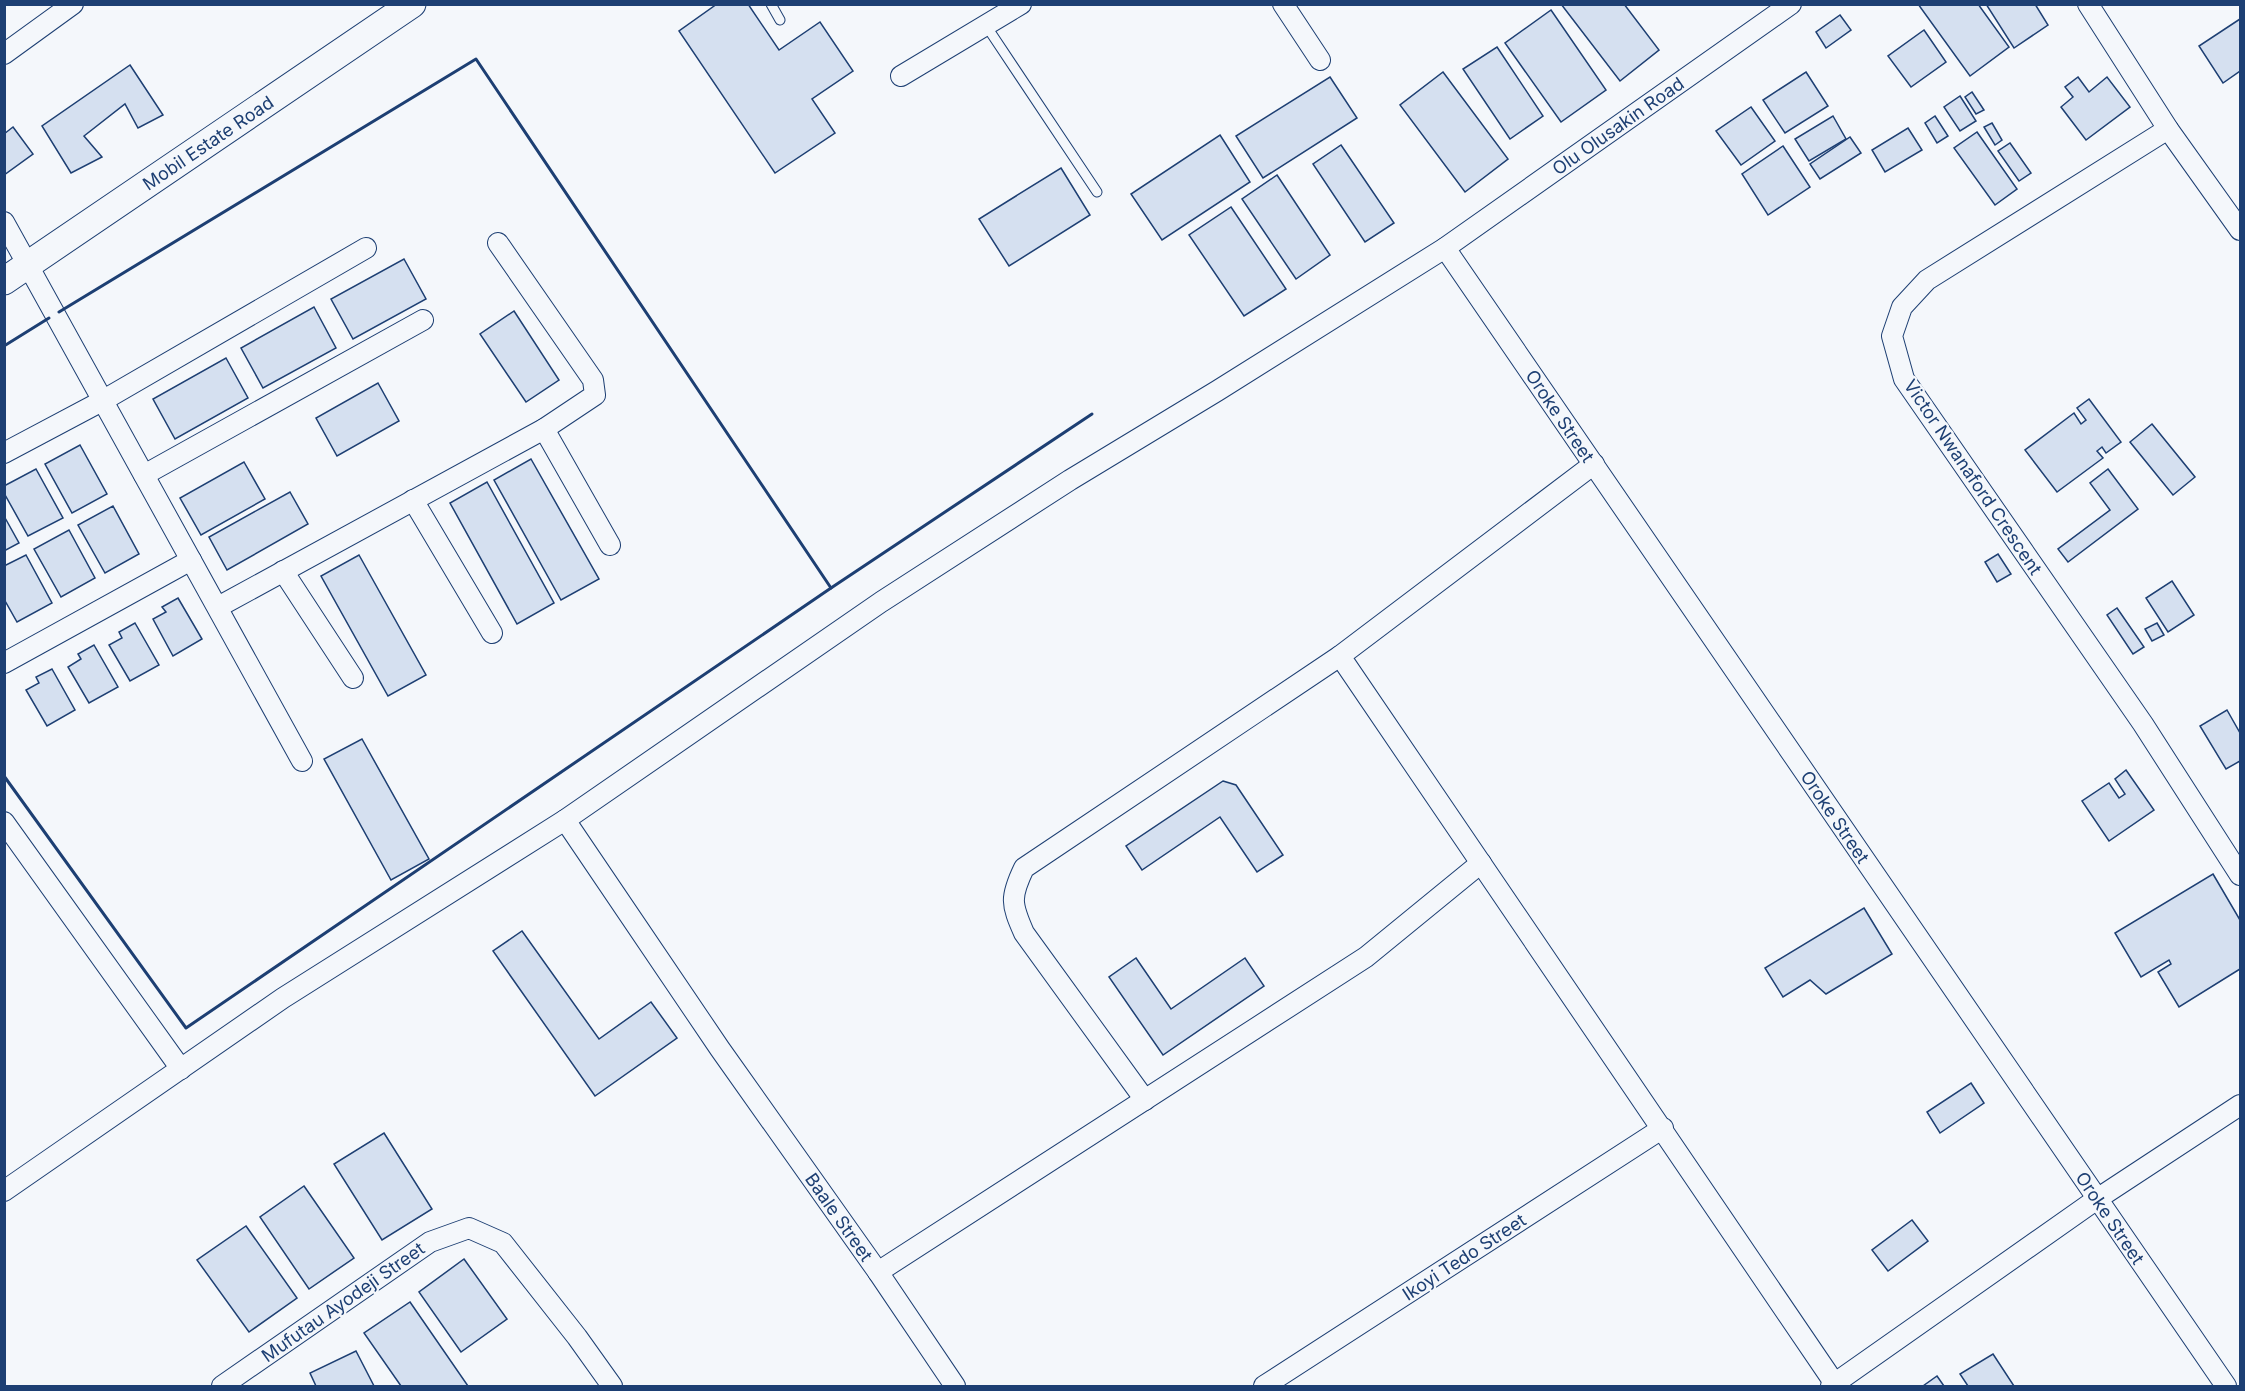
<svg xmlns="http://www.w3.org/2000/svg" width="2245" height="1391" viewBox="0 0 2245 1391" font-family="Inter,sans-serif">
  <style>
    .building { fill: #d5e0f0; stroke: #1d3f73; stroke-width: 1.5 }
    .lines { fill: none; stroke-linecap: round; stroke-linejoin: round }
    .service-casing { stroke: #1d3f73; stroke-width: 11 }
    .minor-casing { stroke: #1d3f73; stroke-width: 22 }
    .secondary-casing { stroke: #1d3f73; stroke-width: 29 }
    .service { stroke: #f4f7fb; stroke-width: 9 }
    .minor { stroke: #f4f7fb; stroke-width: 20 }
    .secondary { stroke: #f4f7fb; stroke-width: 27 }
    .wall { stroke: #1d3f73; stroke-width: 3 }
    .labels { text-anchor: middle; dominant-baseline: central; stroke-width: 4.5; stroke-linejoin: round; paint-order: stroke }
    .street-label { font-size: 18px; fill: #1d3f73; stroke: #f4f7fb }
  </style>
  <rect width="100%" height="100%" fill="#f4f7fb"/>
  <!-- building -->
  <g class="building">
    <path d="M717 4H748L779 50 820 22 853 71 812 99 835 133 775 173 679 31Z"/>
    <path d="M1561 4H1624L1659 50 1620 81Z"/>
    <path d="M1918 4H1978L2009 47 1970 76Z"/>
    <path d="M1986 4H2035L2048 25 2014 48Z"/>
    <path d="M1551 10 1606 90 1561 122 1505 43Z"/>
    <path d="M1840 15 1851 30 1826 48 1816 32Z"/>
    <path d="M2240 19V71L2223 83 2199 46Z"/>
    <path d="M1924 30 1946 62 1911 87 1888 56Z"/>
    <path d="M1497 47 1543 116 1510 139 1463 69Z"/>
    <path d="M130 65 163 115 138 128 125 104 84 136 102 157 71 173 42 126Z"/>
    <path d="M1443 72 1508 159 1465 192 1400 105Z"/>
    <path d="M1806 72 1828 106 1785 133 1763 100Z"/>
    <path d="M1330 77 1357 118 1263 178 1236 136Z"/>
    <path d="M2078 77 2089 92 2107 77 2130 107 2086 140 2061 107 2073 97 2065 87Z"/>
    <path d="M1972 92 1984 110 1976 114 1965 97Z"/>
    <path d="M1960 96 1976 121 1960 131 1944 107Z"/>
    <path d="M1751 107 1775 141 1741 165 1716 131Z"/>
    <path d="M1833 116 1846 139 1809 161 1795 139Z"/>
    <path d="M1935 116 1948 136 1937 143 1925 123Z"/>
    <path d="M1992 123 2002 140 1995 145 1984 127Z"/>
    <path d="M13 127 33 154 4 175V134Z"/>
    <path d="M1908 128 1922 150 1885 172 1872 150Z"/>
    <path d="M1977 132 2017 189 1995 205 1954 148Z"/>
    <path d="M1220 135 1250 182 1162 240 1131 194Z"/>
    <path d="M1850 137 1861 153 1820 179 1810 164Z"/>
    <path d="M2010 143 2031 173 2019 181 1998 151Z"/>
    <path d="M1341 145 1394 223 1365 242 1313 164Z"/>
    <path d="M1783 146 1810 187 1768 215 1742 174Z"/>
    <path d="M1061 168 1090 215 1009 266 979 219Z"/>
    <path d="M1277 175 1330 255 1296 279 1242 199Z"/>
    <path d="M1231 207 1286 289 1244 316 1189 235Z"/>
    <path d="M404 259 426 299 353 339 331 299Z"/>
    <path d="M314 307 336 348 263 388 241 348Z"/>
    <path d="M514 311 559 380 526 402 480 334Z"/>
    <path d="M226 358 248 398 175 439 153 399Z"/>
    <path d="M378 383 399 421 337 456 316 418Z"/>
    <path d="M2089 399 2121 442 2106 453 2102 447 2097 451 2103 458 2057 492 2025 450 2074 413 2081 424 2086 420 2077 408Z"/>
    <path d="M2152 424 2195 477 2173 495 2130 442Z"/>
    <path d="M80 445 107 494 72 513 45 464Z"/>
    <path d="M531 459 599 579 561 600 494 480Z"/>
    <path d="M244 462 265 499 201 535 180 498Z"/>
    <path d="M36 469 63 518 28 536 4 493V486Z"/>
    <path d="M2108 469 2138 509 2068 562 2058 549 2110 510 2090 483Z"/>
    <path d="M487 482 554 603 517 624 450 503Z"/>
    <path d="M290 492 308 524 227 570 209 537Z"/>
    <path d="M113 506 139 554 105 573 78 525Z"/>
    <path d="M4 516 19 543 4 551Z"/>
    <path d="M69 530 95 578 61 597 34 549Z"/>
    <path d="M1998 554 2011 574 1997 582 1985 562Z"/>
    <path d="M26 555 52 603 17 622 4 599V566Z"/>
    <path d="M359 555 426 675 388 696 321 576Z"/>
    <path d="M2172 581 2194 615 2168 632 2146 598Z"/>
    <path d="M178 598 202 639 173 656 153 619 166 612 162 607Z"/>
    <path d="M2117 608 2144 647 2133 654 2107 615Z"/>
    <path d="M135 623 159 665 130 681 109 645 122 638 119 632Z"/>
    <path d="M2157 623 2164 635 2152 641 2145 629Z"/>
    <path d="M94 645 118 687 89 703 68 667 81 659 78 654Z"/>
    <path d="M52 669 75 710 47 726 26 690 39 683 36 677Z"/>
    <path d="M2227 710 2240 733V761L2226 769 2200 726Z"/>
    <path d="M362 739 429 859 391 880 324 759Z"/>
    <path d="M2126 770 2154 810 2109 841 2082 801 2109 783 2119 798 2125 794 2115 779Z"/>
    <path d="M1223 781 1236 785 1283 855 1257 872 1220 817 1142 870 1126 846Z"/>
    <path d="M2213 874 2240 920V969L2179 1007 2158 972 2171 964 2169 960 2141 977 2115 933Z"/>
    <path d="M1864 908 1892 954 1826 994 1810 980 1783 997 1765 968Z"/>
    <path d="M522 931 599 1039 651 1002 677 1038 595 1096 493 951Z"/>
    <path d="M1136 958 1171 1009 1245 958 1264 986 1163 1055 1109 977Z"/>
    <path d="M1971 1083 1984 1103 1940 1133 1927 1112Z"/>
    <path d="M384 1133 432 1209 382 1240 334 1164Z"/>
    <path d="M304 1186 354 1258 309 1289 260 1217Z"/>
    <path d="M1912 1220 1928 1241 1888 1271 1872 1250Z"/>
    <path d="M246 1226 297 1298 249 1332 197 1260Z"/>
    <path d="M464 1259 507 1319 461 1352 419 1292Z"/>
    <path d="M410 1302 468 1386H401L364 1333Z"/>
    <path d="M356 1351 374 1386H316L310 1373Z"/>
    <path d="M1993 1354 2014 1386H1968L1960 1374Z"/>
    <path d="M1937 1376 1944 1386H1923Z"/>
  </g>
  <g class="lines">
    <!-- service casing -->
    <g class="service-casing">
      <g id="service">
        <path d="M771 4 780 20"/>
        <path d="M987 27 1097 192"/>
      </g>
    </g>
    <!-- minor casing -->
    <g class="minor-casing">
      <g id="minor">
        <path d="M1283 4 1320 60"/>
        <path d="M2088 4 2168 129 2240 230"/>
        <path d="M4 54 73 4"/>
        <path d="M901 76 1021 4"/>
        <path d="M2168 129 1927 280 1902 307 1892 336 1904 379 2143 724 2240 875"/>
        <path d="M4 222 302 761"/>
        <path d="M1445 248 2226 1386"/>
        <path d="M544 429 610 545"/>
        <path d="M4 453 102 401 366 248"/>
        <path d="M1594 464 1340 656 1835 1384"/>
        <path d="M144 475 423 320"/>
        <path d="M413 500 492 633"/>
        <path d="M283 571 353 678"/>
        <path d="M218 607 544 429 595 395 593 380 498 243"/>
        <path d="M4 663 191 560"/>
        <path d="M565 820 720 1049 878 1272 955 1386"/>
        <path d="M4 822 181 1069"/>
        <path d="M1145 1100 1024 933C1011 904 1010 897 1024 868L1340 656"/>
        <path d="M4 1191 283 998 565 820 881 602 1070 480 1217 391 1445 248 1791 4"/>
        <path d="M878 1272 1366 957 1481 863"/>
        <path d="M222 1386 430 1242 469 1228 503 1243 577 1337 612 1386"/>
        <path d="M1264 1386 1663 1128"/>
        <path d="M1831 1386 2097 1199 2240 1105"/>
      </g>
    </g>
    <!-- secondary casing -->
    <g class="secondary-casing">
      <path id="secondary" d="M4 281 412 4"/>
    </g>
    <!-- service -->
    <use href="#service" class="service"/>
    <!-- minor -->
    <use href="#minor" class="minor"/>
    <!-- secondary -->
    <use href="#secondary" class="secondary"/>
    <!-- wall -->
    <g class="wall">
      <path d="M59 312 476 59 831 588"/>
      <path d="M4 346 49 318"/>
      <path d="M4 776 186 1028 831 588 1092 414"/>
    </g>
  </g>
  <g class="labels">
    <!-- street labels -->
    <g class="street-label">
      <text transform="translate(1618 126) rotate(-35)">Olu Olusakin Road</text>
      <text transform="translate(208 143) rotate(-34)">Mobil Estate Road</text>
      <text transform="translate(1560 416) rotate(56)">Oroke Street</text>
      <text transform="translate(1973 477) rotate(56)">Victor Nwanaford Crescent</text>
      <text transform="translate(1835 817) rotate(56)">Oroke Street</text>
      <text transform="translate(839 1217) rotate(55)">Baale Street</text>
      <text transform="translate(2110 1218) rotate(56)">Oroke Street</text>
      <text transform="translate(1464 1257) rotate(-33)">Ikoyi Tedo Street</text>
      <text transform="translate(343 1302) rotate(-35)">Mufutau Ayodeji Street</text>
    </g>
  </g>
  <!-- border -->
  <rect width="2245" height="1391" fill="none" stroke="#1d3f73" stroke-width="12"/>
</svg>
